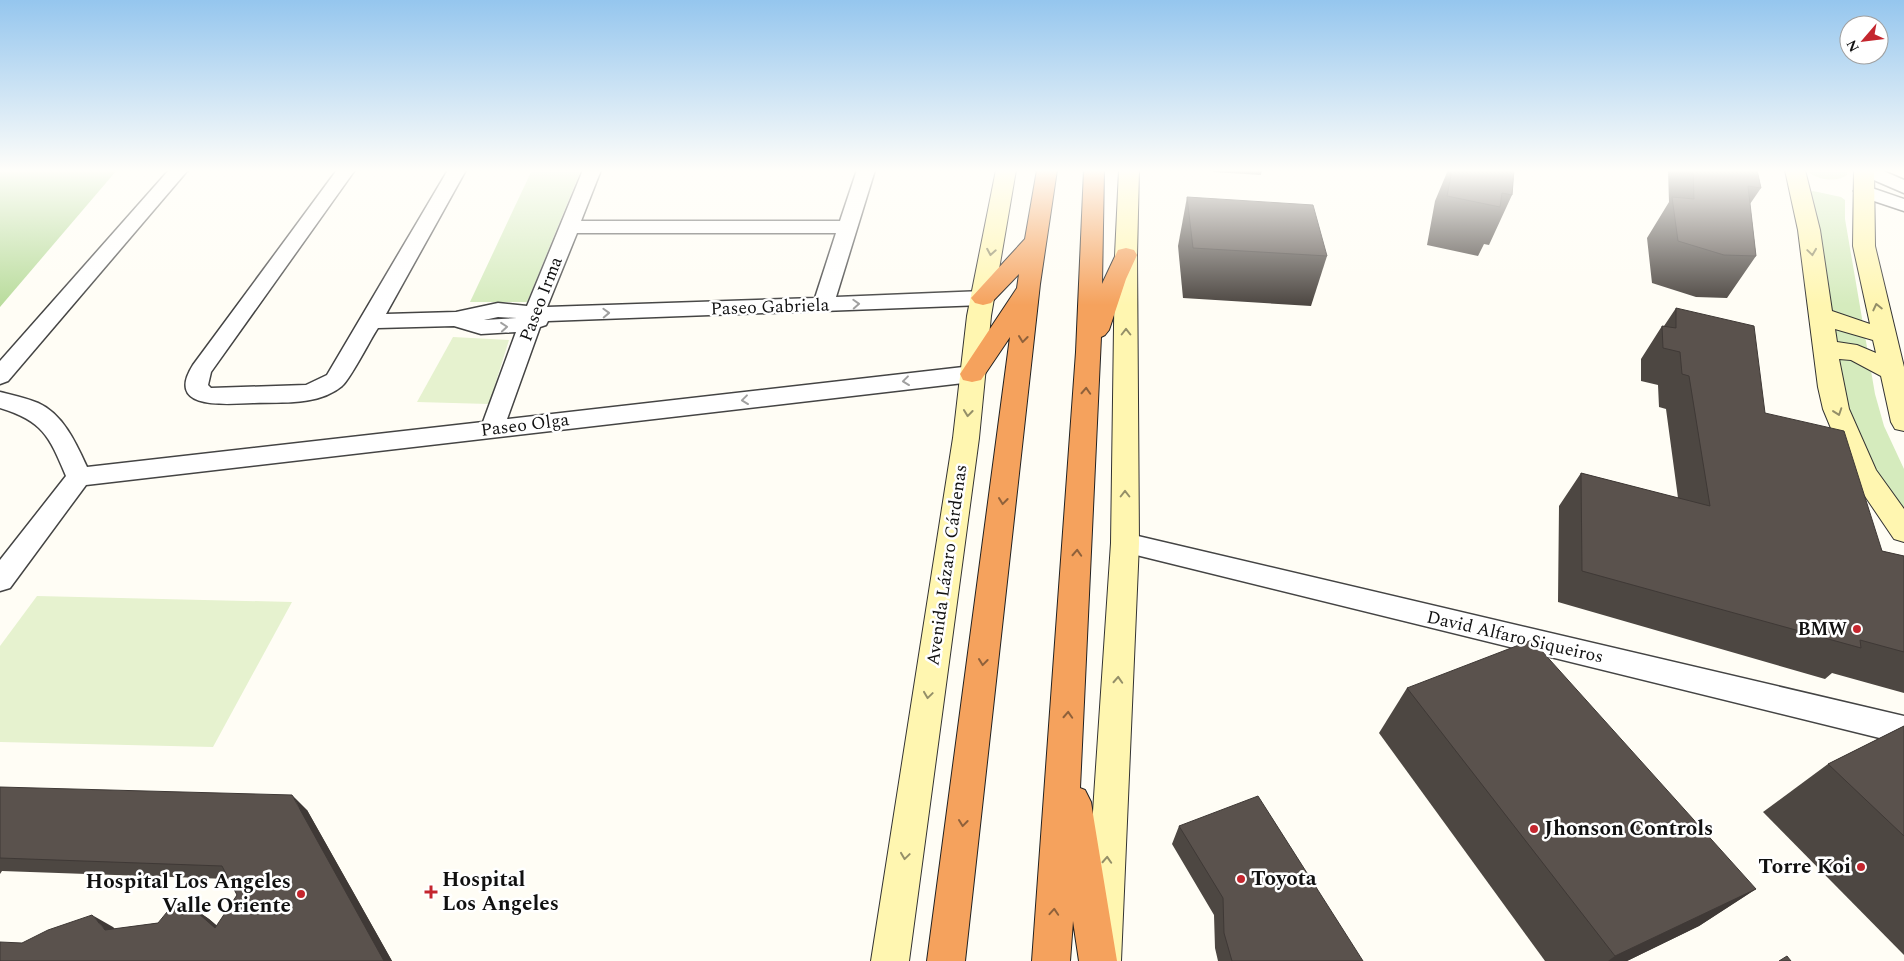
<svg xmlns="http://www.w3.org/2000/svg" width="1904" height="961" viewBox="0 0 1904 961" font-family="Spectral,serif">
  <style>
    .green { fill: #d5ebbd }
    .forest { fill: #b9dc9c }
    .pitch { fill: #e6f2cf }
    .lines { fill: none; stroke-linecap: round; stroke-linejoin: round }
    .street-casing { stroke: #444; stroke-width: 3 }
    .secondary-casing { stroke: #333; stroke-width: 2 }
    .highway-casing { stroke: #222; stroke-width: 2 }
    .street { fill: #fff; fill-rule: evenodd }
    .secondary { fill: #fff6b0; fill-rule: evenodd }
    .highway { fill: #f5a25d; fill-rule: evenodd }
    .wall { fill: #4d4742 }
    .shaded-wall { fill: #3f3936 }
    .building { fill: #5a524d; stroke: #3f3936 }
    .oneway { stroke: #948f68 }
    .oneway2 { stroke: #a0a0a0 }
    .oneway3 { stroke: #8e613b }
    .poi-dot { fill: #c4262e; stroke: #fff; stroke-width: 2 }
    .labels { text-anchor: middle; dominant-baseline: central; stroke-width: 5; stroke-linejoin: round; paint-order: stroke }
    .street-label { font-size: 18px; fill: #111; stroke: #fff }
    .poi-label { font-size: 18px; font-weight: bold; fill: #111; stroke: #fff; text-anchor: end }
    .near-poi-label { font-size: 21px; font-weight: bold; fill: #111; stroke: #fff; text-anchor: start }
  </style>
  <rect width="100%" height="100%" fill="#fffdf5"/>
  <!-- green -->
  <g class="green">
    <path d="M532 170H581L527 302H470Z"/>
    <path d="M1806 170H1847V175C1836 183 1816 180 1806 170Z"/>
    <path d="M1813 191 1841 197 1845 200V219L1875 394 1884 426 1904 469V523L1848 418 1831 322 1816 212 1811 192Z"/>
  </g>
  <!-- forest -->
  <path class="forest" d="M0 170H117L0 307Z"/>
  <!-- pitch -->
  <g class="pitch">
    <path d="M453 337 509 340 489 404 417 402Z"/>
    <path d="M37 596 292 602 213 747 0 742V646Z"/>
  </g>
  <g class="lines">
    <!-- street casing -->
    <g class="street-casing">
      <g id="street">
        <path d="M169 170H188L8 381 0 384V361Z"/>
        <path d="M337 170H355L211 372 208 385 211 388 306 385 327 375 448 170H466L386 314 456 312 498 303 527 306 583 170H601L581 221H840L857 170H875L836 297 983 291 990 293 994 298 990 303 983 305 548 321 546 325 540 327 507 419 972 366 980 369 983 374 980 379 972 382 86 485 10 588 0 591V560L66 476C49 436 43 421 0 408V392C12 395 26 398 38 403 63 414 76 443 87 467L483 422 516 332 481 334 454 326 378 328C370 340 351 378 342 386 318 406 282 402 253 403 227 404 164 411 193 365ZM577 233H836L815 298 547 307ZM498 317 517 318 484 320Z"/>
        <path d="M1857 170H1881L1904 180V193L1860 174Z"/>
        <path d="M1863 185 1904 199V211L1856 195 1854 191 1856 187Z"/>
        <path d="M1125 533 1904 716V744L1116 550 1112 543 1116 536Z"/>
      </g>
    </g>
    <!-- secondary casing -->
    <g class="secondary-casing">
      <g id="secondary">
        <path d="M996 170H1016L991 316 979 438 909 961H871L953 438 967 316Z"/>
        <path d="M1119 170H1139L1137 255 1139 543 1121 961H1083L1111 543 1115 255Z"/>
        <path d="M1785 170H1805L1820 230 1832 311 1870 324 1853 246 1854 170H1874L1875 246 1904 367V431L1895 429 1891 422 1881 376 1851 360 1839 359 1849 409 1876 470 1904 509V542L1894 539 1850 474 1823 409 1818 387 1798 230ZM1835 329 1873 340 1876 353 1857 345 1837 342Z"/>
      </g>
    </g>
    <!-- highway casing -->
    <g class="highway-casing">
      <g id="highway">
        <path d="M1037 170H1057L1040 284 965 961H927L1010 337 981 380 972 382 963 380 960 374 1017 288 1019 274 991 303 983 305 975 303 971 298 1025 239Z"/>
        <path d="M1084 170H1104L1102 284 1118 250 1126 248 1134 250 1137 255 1126 279 1109 330 1105 335 1101 337 1080 788 1085 790 1091 802 1117 961H1079L1073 921 1070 961H1032L1076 352Z"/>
      </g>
    </g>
    <!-- street -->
    <use href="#street" class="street"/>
    <!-- secondary -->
    <use href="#secondary" class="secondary"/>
    <!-- highway -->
    <use href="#highway" class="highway"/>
  </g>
  <!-- wall -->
  <g class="wall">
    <path d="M1213 170H1262L1261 175 1213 172Z"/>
    <path d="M1448 170H1514L1512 195 1489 245 1484 244 1478 256 1427 245 1435 201Z"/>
    <path d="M1668 170H1757L1761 188 1750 204 1756 256 1727 298 1696 297 1652 283 1647 238 1669 202Z"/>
    <path d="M1187 197 1327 256 1311 306 1183 298 1178 246Z"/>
    <path d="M1676 308 1882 551 1904 556V693L1832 673 1825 679 1558 602 1559 506 1581 473 1678 498 1666 409 1659 407 1658 385 1641 381V359L1662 326H1664Z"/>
    <path d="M1407 688 1756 889 1699 926 1627 961H1545L1379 733Z"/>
    <path d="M1904 726V955L1763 812 1828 764Z"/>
    <path d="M0 787 307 810 392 961H0L22 943 113 927 114 929 158 923 190 906 209 919 217 926 237 895 228 879 2 871 0 874Z"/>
    <path d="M1179 826 1363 961H1218L1215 948 1214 915 1172 844Z"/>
  </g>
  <!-- shaded-wall -->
  <g class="shaded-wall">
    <path d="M292 795 307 810 392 961H384Z"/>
    <path d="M1756 889 1699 926 1627 961H1608L1615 956Z"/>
    <path d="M190 906 209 919 234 940 215 928Z"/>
    <path d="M92 915 113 927 126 942 105 930Z"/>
  </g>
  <!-- building -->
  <g class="building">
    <path d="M1452 170H1514L1512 195 1502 193 1500 207 1447 196Z"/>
    <path d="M1693 170H1757L1761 188 1748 186 1756 256 1724 255 1678 241 1672 197 1694 199Z"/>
    <path d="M1187 197 1313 205 1327 256 1193 248Z"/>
    <path d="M1676 308 1754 326 1765 413 1844 431 1882 551 1904 556V652L1860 640 1861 648 1582 571 1581 473 1710 506 1689 376 1682 374 1680 352 1663 348 1662 326 1676 328Z"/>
    <path d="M1532 640 1756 889 1615 956 1407 688Z"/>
    <path d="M1904 726V836L1828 764Z"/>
    <path d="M0 787 292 795 384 961H0V942L22 943 48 930 92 915 105 930 158 923 167 912 180 906H190L215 928 237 895 222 866 0 858Z"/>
    <path d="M1258 796 1363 961H1232L1224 933 1223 898 1179 826Z"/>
    <path d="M1787 956 1791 961H1779Z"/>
  </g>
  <!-- one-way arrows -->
  <defs><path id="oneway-chevron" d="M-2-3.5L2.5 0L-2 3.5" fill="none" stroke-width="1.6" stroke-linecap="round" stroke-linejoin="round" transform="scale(1.25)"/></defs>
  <g class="oneway">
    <use href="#oneway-chevron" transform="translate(991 252) rotate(100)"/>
    <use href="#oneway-chevron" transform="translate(1812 252) rotate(82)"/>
    <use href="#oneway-chevron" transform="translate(1877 307) rotate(-103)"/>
    <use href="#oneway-chevron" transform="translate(1126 332) rotate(-90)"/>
    <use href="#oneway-chevron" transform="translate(1838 412) rotate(71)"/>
    <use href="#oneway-chevron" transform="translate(968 413) rotate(96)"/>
    <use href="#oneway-chevron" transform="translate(1125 494) rotate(-90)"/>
    <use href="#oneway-chevron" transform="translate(1118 680) rotate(-87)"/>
    <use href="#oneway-chevron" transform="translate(928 695) rotate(98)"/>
    <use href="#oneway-chevron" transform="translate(905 856) rotate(98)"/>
    <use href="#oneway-chevron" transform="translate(1107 860) rotate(-87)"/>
  </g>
  <g class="oneway2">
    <use href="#oneway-chevron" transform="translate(856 304) rotate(-3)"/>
    <use href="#oneway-chevron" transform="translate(606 313) rotate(-2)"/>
    <use href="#oneway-chevron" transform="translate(504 327) rotate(-5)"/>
    <use href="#oneway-chevron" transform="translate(906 381) rotate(173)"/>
    <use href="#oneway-chevron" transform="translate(745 400) rotate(173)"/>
  </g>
  <g class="oneway3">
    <use href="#oneway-chevron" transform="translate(1023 339) rotate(97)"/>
    <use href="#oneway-chevron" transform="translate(1086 391) rotate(-87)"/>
    <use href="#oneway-chevron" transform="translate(1003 501) rotate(97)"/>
    <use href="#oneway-chevron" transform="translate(1077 553) rotate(-87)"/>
    <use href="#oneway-chevron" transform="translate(983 662) rotate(97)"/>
    <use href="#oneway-chevron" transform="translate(1068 715) rotate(-87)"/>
    <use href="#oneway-chevron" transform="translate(963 823) rotate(97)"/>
    <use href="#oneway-chevron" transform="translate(1054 912) rotate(-86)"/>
  </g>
  <!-- sky -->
  <linearGradient id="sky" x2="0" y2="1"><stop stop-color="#95c6ee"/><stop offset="0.56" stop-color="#fffefa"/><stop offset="1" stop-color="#fffefa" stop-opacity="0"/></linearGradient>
  <rect width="1904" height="305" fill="url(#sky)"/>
  <!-- markers -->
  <g class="poi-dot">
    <circle cx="1857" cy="629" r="5"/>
    <circle cx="1534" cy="829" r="5"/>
    <circle cx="1861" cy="867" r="5"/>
    <circle cx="1241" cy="879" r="5"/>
    <path d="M428.5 884.5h5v5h5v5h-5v5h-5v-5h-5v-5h5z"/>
    <circle cx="301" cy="894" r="5"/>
  </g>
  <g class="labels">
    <!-- street labels -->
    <g class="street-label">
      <text transform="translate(541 299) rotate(-69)">Paseo Irma</text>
      <text transform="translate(770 307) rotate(-2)">Paseo Gabriela</text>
      <text transform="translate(525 425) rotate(-7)">Paseo Olga</text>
      <text transform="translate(947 565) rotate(-82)">Avenida Lázaro Cárdenas</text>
      <text transform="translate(1515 637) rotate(13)">David Alfaro Siqueiros</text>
    </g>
    <!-- poi labels -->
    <g class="poi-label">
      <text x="1847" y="629">BMW</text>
    </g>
    <!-- near-poi labels -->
    <g class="near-poi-label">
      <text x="1544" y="829">Jhonson Controls</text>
      <text x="1851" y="867" text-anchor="end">Torre Koi</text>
      <text x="1251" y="879">Toyota</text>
      <text x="442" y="880">Hospital<tspan x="442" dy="24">Los Angeles</tspan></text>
      <text x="291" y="882" text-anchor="end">Hospital Los Angeles<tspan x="291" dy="24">Valle Oriente</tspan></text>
    </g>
  </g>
  <!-- north arrow -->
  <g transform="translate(1864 40) rotate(242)"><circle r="24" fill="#ffffff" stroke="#a0a0a0"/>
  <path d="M0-4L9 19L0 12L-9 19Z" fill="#c4262e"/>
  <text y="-8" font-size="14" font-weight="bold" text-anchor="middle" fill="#111111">N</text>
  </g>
</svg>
